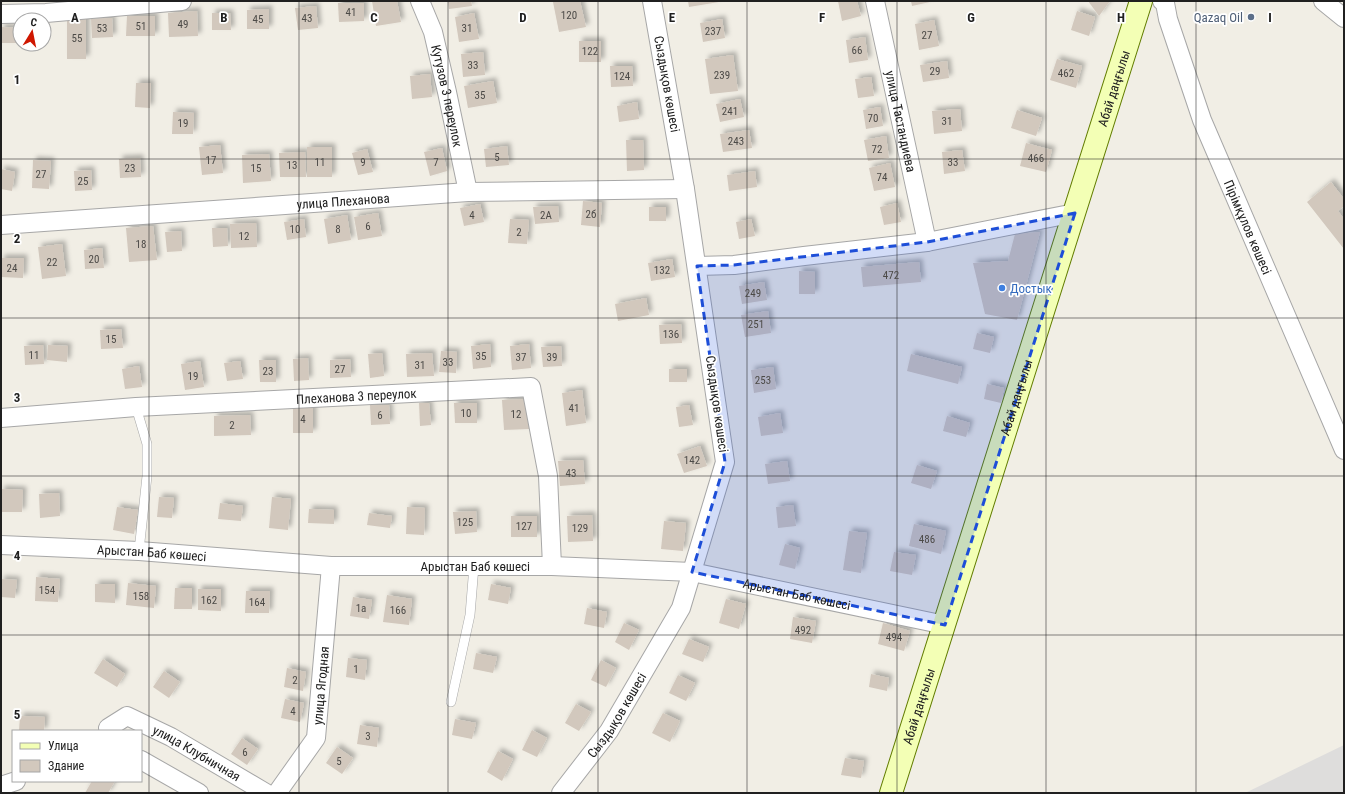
<svg xmlns="http://www.w3.org/2000/svg" width="1345" height="794" viewBox="0 0 1345 794" font-family="'Roboto Condensed',sans-serif">
  <style>
    .residential { fill: #dedddc }
    .building { fill: #d2c8bd; filter: url(#shadow) }
    .lines { fill: none; stroke-linecap: round; stroke-linejoin: round }
    .lane-casing { stroke: #a7a7a7; stroke-width: 10 }
    .street-casing { stroke: #a7a7a7; stroke-width: 20 }
    .secondary-casing { stroke: #627d00; stroke-width: 24 }
    .lane { stroke: #fff; stroke-width: 9 }
    .street { stroke: #fff; stroke-width: 18 }
    .secondary { stroke: #f3ffb5; stroke-width: 22 }
    .marked { fill: #1d4ed8; fill-opacity: 0.2; stroke: #1d4ed8; stroke-width: 3; stroke-dasharray: 8 5; stroke-linejoin: round }
    .grid { fill: none; stroke: #202020; stroke-width: 1; stroke-opacity: 0.55 }
    .service-dot { fill: #5c6f8a; stroke: #fff; stroke-width: 1.5 }
    .shop-dot { fill: #3f7fe0; stroke: #fff; stroke-width: 1.5 }
    .labels { text-anchor: middle; dominant-baseline: central; stroke-width: 3.5; stroke-linejoin: round; paint-order: stroke }
    .number-label { font-size: 11px; fill: #4c4a47 }
    .service-label { font-size: 13px; fill: #4e5e75; stroke: #fff; text-anchor: end }
    .street-label { font-size: 13px; fill: #202020; stroke: #fff }
    .shop-label { font-size: 13px; fill: #366cbe; stroke: #fff; text-anchor: start }
    .grid-label { font-size: 13px; text-anchor: middle; font-weight: bold; fill: #202020; stroke: #fff; stroke-width: 3.5; stroke-linejoin: round; paint-order: stroke }
  </style>
  <defs>
    <filter id="shadow"><feDropShadow dx="3.5" dy="-3.5" stdDeviation="2" flood-color="#0004"/></filter>
  </defs>
  <rect width="100%" height="100%" fill="#f1eee5"/>
  <!-- residential -->
  <path class="residential" d="M1344 745V793H1245Z"/>
  <!-- building -->
  <g class="building">
    <path d="M372 1H397L401 22 376 26Z"/>
    <path d="M448 1H471L472 6 449 9Z"/>
    <path d="M559 1H580L586 27 559 32 553 2Z"/>
    <path d="M688 1H719V2L689 7Z"/>
    <path d="M838 1H857L861 16 842 21Z"/>
    <path d="M911 1H930V2L912 6Z"/>
    <path d="M1088 1H1110L1099 16Z"/>
    <path d="M338 3H364V21L339 22Z"/>
    <path d="M316 6 318 28 298 30 295 8Z"/>
    <path d="M269 9V29H247V10Z"/>
    <path d="M197 11 198 36 169 37 168 13Z"/>
    <path d="M1077 11 1095 17 1089 36 1071 30Z"/>
    <path d="M212 13H230L231 30H212Z"/>
    <path d="M474 13 479 39 459 42 455 17Z"/>
    <path d="M127 16H155V36H126Z"/>
    <rect x="67" y="17" width="19" height="42"/>
    <path d="M112 18 113 37 92 38 91 19Z"/>
    <path d="M722 19 725 38 703 42 700 23Z"/>
    <path d="M934 20 939 46 919 50 915 24Z"/>
    <path d="M1 27 20 28V43H1Z"/>
    <path d="M865 37 868 60 849 63 846 40Z"/>
    <rect x="579" y="41" width="22" height="21"/>
    <path d="M483 52 485 75 463 77 461 54Z"/>
    <path d="M733 55 738 91 710 94 705 59Z"/>
    <path d="M1057 59 1082 66 1076 88 1050 80Z"/>
    <path d="M947 61 949 78 923 82 920 65Z"/>
    <path d="M610 66H632L633 86 611 87Z"/>
    <path d="M430 74 432 97 412 99 410 76Z"/>
    <path d="M871 77 874 96 858 98 855 79Z"/>
    <path d="M493 81 497 103 468 108 464 86Z"/>
    <path d="M136 83H151L150 108 135 107Z"/>
    <path d="M740 99 744 117 720 122 716 104Z"/>
    <path d="M637 102 639 119 619 122 617 106Z"/>
    <path d="M880 107 883 126 866 129 863 110Z"/>
    <path d="M960 109 962 131 934 134 932 111Z"/>
    <path d="M1017 110 1042 118 1036 136 1011 128Z"/>
    <path d="M173 112 194 113 193 134H172Z"/>
    <path d="M749 130 752 148 723 152 720 134Z"/>
    <path d="M886 136 889 158 868 161 864 140Z"/>
    <path d="M626 140H643L644 170 627 171Z"/>
    <path d="M1026 143 1052 150 1046 172 1020 166Z"/>
    <path d="M220 145 223 173 202 175 199 147Z"/>
    <path d="M507 146 509 165 486 167 484 149Z"/>
    <rect x="307" y="147" width="25" height="30"/>
    <path d="M442 148 447 171 430 176 424 152Z"/>
    <path d="M367 149 373 172 358 175 352 153Z"/>
    <path d="M962 150 965 171 944 174 942 152Z"/>
    <path d="M305 152 306 177H280L279 153Z"/>
    <path d="M269 154 271 181 243 183 242 155Z"/>
    <path d="M140 158 141 177 120 178 119 159Z"/>
    <path d="M33 160 51 161 49 189 32 188Z"/>
    <path d="M890 163 895 187 874 191 869 168Z"/>
    <path d="M1 169 15 172 12 191 1 189Z"/>
    <path d="M91 170 92 190 75 191 74 171Z"/>
    <path d="M755 171 757 187 729 191 727 175Z"/>
    <path d="M1331 182 1344 199V206L1338 211 1344 219V249L1307 202Z"/>
    <path d="M583 201 602 203 600 227 581 225Z"/>
    <path d="M897 203 901 222 884 225 880 207Z"/>
    <path d="M480 204 484 222 464 226 460 208Z"/>
    <path d="M558 206 559 222 535 224 533 207Z"/>
    <rect x="649" y="207" width="17" height="14"/>
    <path d="M378 213 382 236 358 240 354 217Z"/>
    <path d="M347 215 351 240 328 244 324 219Z"/>
    <path d="M304 219 306 237 287 240 284 222Z"/>
    <path d="M510 219 529 220 527 244 508 243Z"/>
    <path d="M751 219 755 236 739 239 736 222Z"/>
    <path d="M256 223 257 247 231 248 230 224Z"/>
    <path d="M153 226 157 260 129 262 126 228Z"/>
    <path d="M212 228H227L228 246 213 247Z"/>
    <path d="M181 231 182 251 167 252 165 232Z"/>
    <path d="M1040 232 1017 320 985 314 973 263 1008 261 1015 234Z"/>
    <path d="M62 244 66 276 42 279 38 247Z"/>
    <path d="M102 248 104 268 85 269 84 250Z"/>
    <path d="M1 258H24L23 278 1 277Z"/>
    <path d="M672 259 675 277 651 281 648 263Z"/>
    <path d="M919 262 921 282 863 287 861 267Z"/>
    <path d="M799 271 815 272V294H799Z"/>
    <path d="M764 282 767 300 742 304 739 286Z"/>
    <path d="M646 298 649 315 618 321 615 304Z"/>
    <path d="M768 311 771 333 745 337 741 315Z"/>
    <path d="M681 324 682 343 660 344 659 325Z"/>
    <path d="M121 329 123 348 101 349 100 330Z"/>
    <path d="M977 333 994 337 990 353 973 349Z"/>
    <path d="M490 344 491 367 473 369 471 346Z"/>
    <path d="M529 344 531 368 512 370 510 346Z"/>
    <path d="M43 345 44 364 25 365 24 346Z"/>
    <path d="M48 345 68 346 67 362 47 360Z"/>
    <path d="M561 346 562 366 543 367 541 347Z"/>
    <path d="M441 351 457 352 456 373 439 372Z"/>
    <path d="M382 353 384 376 370 378 368 354Z"/>
    <path d="M432 353 434 376 407 377 406 354Z"/>
    <path d="M911 354 962 367 958 384 907 371Z"/>
    <path d="M308 358 309 380 294 381 293 359Z"/>
    <path d="M350 359 351 377 330 378V360Z"/>
    <path d="M259 360H276V382H260Z"/>
    <path d="M200 361 204 387 185 390 181 364Z"/>
    <path d="M240 361 243 379 227 381 224 363Z"/>
    <path d="M139 366 142 387 125 389 122 369Z"/>
    <path d="M773 367 776 389 754 393 751 370Z"/>
    <rect x="669" y="369" width="18" height="13"/>
    <path d="M987 384 1004 388 1001 403 984 399Z"/>
    <path d="M582 390 586 423 566 426 562 393Z"/>
    <path d="M527 399 529 429 504 430 502 400Z"/>
    <path d="M419 403H429L431 425 420 426Z"/>
    <path d="M454 403H477V423H455Z"/>
    <rect x="293" y="404" width="20" height="29"/>
    <path d="M370 405H389L390 424 371 425Z"/>
    <path d="M689 405 693 425 679 427 676 407Z"/>
    <path d="M780 413 783 433 761 436 758 417Z"/>
    <path d="M250 415 251 435 214 436V416Z"/>
    <path d="M947 416 970 423 966 437 943 431Z"/>
    <path d="M700 446 707 466 684 473 677 454Z"/>
    <path d="M583 460 585 484 560 486 558 461Z"/>
    <path d="M787 461 790 481 768 484 765 464Z"/>
    <path d="M917 465 937 471 931 489 911 483Z"/>
    <path d="M1 489 23 490 22 512H1Z"/>
    <path d="M59 493 60 516 40 518 39 494Z"/>
    <path d="M159 497 174 498 172 518 157 517Z"/>
    <path d="M272 497 291 499 288 530 269 528Z"/>
    <path d="M220 503 243 506 241 521 218 519Z"/>
    <path d="M793 505 796 526 778 528 776 507Z"/>
    <path d="M117 507 138 510 134 534 113 530Z"/>
    <path d="M407 507 425 508 424 535 406 534Z"/>
    <path d="M309 509 334 510V524L308 523Z"/>
    <path d="M476 511 477 532 455 534 453 512Z"/>
    <path d="M369 513 392 516 390 528 367 525Z"/>
    <path d="M592 515 593 541 568 542 567 516Z"/>
    <rect x="511" y="516" width="26" height="21"/>
    <path d="M664 521 686 523 683 551 661 549Z"/>
    <path d="M914 524 946 531 941 554 909 546Z"/>
    <path d="M849 531 867 533 861 573 843 570Z"/>
    <path d="M785 544 800 548 795 569 779 565Z"/>
    <path d="M894 552 916 555 912 575 890 571Z"/>
    <path d="M36 577 60 579 58 602 35 601Z"/>
    <path d="M1 579 17 580 15 598 1 597Z"/>
    <path d="M128 583 156 586 154 608 126 605Z"/>
    <path d="M95 584H115V603L95 602Z"/>
    <path d="M491 584 511 588 508 604 488 600Z"/>
    <path d="M175 588H192V609H174Z"/>
    <path d="M198 589H221V611L198 610Z"/>
    <path d="M246 591H270L269 613H245Z"/>
    <path d="M387 595 412 599 409 625 383 622Z"/>
    <path d="M353 597 372 600 369 619 350 616Z"/>
    <path d="M726 599 746 604 739 629 719 623Z"/>
    <path d="M587 608 607 612 604 628 584 624Z"/>
    <path d="M793 617 816 621 812 643 790 639Z"/>
    <path d="M624 623 639 630 629 650 615 642Z"/>
    <path d="M883 623 910 631 904 651 878 644Z"/>
    <path d="M689 639 709 647 703 662 682 654Z"/>
    <path d="M476 653 497 657 493 673 473 669Z"/>
    <path d="M348 658 367 660 365 680 346 677Z"/>
    <path d="M103 659 125 674 117 687 94 673Z"/>
    <path d="M601 660 616 668 606 687 591 680Z"/>
    <path d="M287 668 306 672 303 691 284 687Z"/>
    <path d="M164 671 180 682 169 698 153 687Z"/>
    <path d="M871 674 889 678 887 691 869 687Z"/>
    <path d="M678 675 695 683 686 701 669 693Z"/>
    <path d="M285 699 304 703 300 722 281 718Z"/>
    <path d="M576 704 591 712 579 731 565 723Z"/>
    <path d="M663 713 680 721 670 742 652 733Z"/>
    <path d="M20 716 45 717 44 731H19Z"/>
    <path d="M455 719 476 723 472 739 452 735Z"/>
    <path d="M360 725 379 728 377 747 357 744Z"/>
    <path d="M532 730 547 738 537 757 522 750Z"/>
    <path d="M242 738 258 749 247 765 231 754Z"/>
    <path d="M337 747 353 758 342 774 326 763Z"/>
    <path d="M498 751 513 759 502 781 487 772Z"/>
    <path d="M845 758 864 761 861 778 841 775Z"/>
    <path d="M92 781H115L108 793H85Z"/>
  </g>
  <g class="lines">
    <!-- lane casing -->
    <g class="lane-casing">
      <g id="lane">
        <path d="M136 407 147 444V476L139 551"/>
        <path d="M451 702 470 615 474 566"/>
      </g>
    </g>
    <!-- street casing -->
    <g class="street-casing">
      <g id="street">
        <path id="s1" d="M420 1 433 32 447 92 468 192"/>
        <path id="s2" d="M875 1 927 242"/>
        <path id="s3" d="M1162 1 1165 3 1168 19 1202 120 1344 450"/>
        <path d="M1323 1 1344 18"/>
        <path d="M1 14 46 13 182 1"/>
        <path id="s4" d="M1 225 468 192 685 189"/>
        <path d="M697 266 734 265 804 256 927 242 1075 213"/>
        <path id="s5" d="M1 418 136 407 531 387 548 476 552 566"/>
        <path id="s6" d="M1 545 139 551 331 566H552L692 572 945 625"/>
        <path id="s7" d="M110 731 108 728 127 716 171 737 266 793"/>
        <path d="M141 760 199 793"/>
        <path d="M1 786 16 781"/>
        <path id="s8" d="M277 793 316 738 331 566"/>
        <path id="s9" d="M561 793 609 731 681 608 725 462 685 189 652 1"/>
      </g>
    </g>
    <!-- secondary casing -->
    <g class="secondary-casing">
      <g id="secondary">
        <path id="s10" d="M891 793 1141 1"/>
      </g>
    </g>
    <!-- lane -->
    <use href="#lane" class="lane"/>
    <!-- street -->
    <use href="#street" class="street"/>
    <!-- secondary -->
    <use href="#secondary" class="secondary"/>
  </g>
  <!-- marked area -->
  <path class="marked" d="M1075 213 945 625 692 572 725 462 697 266 734 265 927 242Z"/>
  <!-- grid -->
  <path class="grid" d="M149 1V793M299 1V793M448 1V793M598 1V793M747 1V793M897 1V793M1046 1V793M1196 1V793M1 159H1344M1 318H1344M1 476H1344M1 635H1344"/>
  <!-- markers -->
  <circle class="service-dot" cx="1251" cy="17" r="4"/>
  <circle class="shop-dot" cx="1002" cy="288" r="4"/>
  <g class="labels">
    <!-- number labels -->
    <g class="number-label">
      <text x="351" y="12">41</text>
      <text x="569" y="15">120</text>
      <text x="307" y="18">43</text>
      <text x="258" y="19">45</text>
      <text x="183" y="24">49</text>
      <text x="141" y="26">51</text>
      <text x="102" y="28">53</text>
      <text x="467" y="28">31</text>
      <text x="713" y="31">237</text>
      <text x="927" y="35">27</text>
      <text x="77" y="38">55</text>
      <text x="857" y="50">66</text>
      <text x="590" y="51">122</text>
      <text x="473" y="65">33</text>
      <text x="935" y="71">29</text>
      <text x="1066" y="73">462</text>
      <text x="722" y="75">239</text>
      <text x="622" y="76">124</text>
      <text x="480" y="95">35</text>
      <text x="730" y="111">241</text>
      <text x="873" y="118">70</text>
      <text x="947" y="121">31</text>
      <text x="183" y="123">19</text>
      <text x="736" y="141">243</text>
      <text x="877" y="149">72</text>
      <text x="497" y="157">5</text>
      <text x="1036" y="158">466</text>
      <text x="211" y="160">17</text>
      <text x="320" y="162">11</text>
      <text x="363" y="162">9</text>
      <text x="436" y="162">7</text>
      <text x="953" y="162">33</text>
      <text x="292" y="165">13</text>
      <text x="130" y="168">23</text>
      <text x="256" y="168">15</text>
      <text x="41" y="174">27</text>
      <text x="882" y="177">74</text>
      <text x="83" y="181">25</text>
      <text x="591" y="214">2б</text>
      <text x="472" y="215">4</text>
      <text x="546" y="215">2А</text>
      <text x="368" y="226">6</text>
      <text x="295" y="229">10</text>
      <text x="338" y="229">8</text>
      <text x="519" y="232">2</text>
      <text x="244" y="236">12</text>
      <text x="141" y="244">18</text>
      <text x="94" y="259">20</text>
      <text x="52" y="262">22</text>
      <text x="12" y="268">24</text>
      <text x="662" y="270">132</text>
      <text x="891" y="275">472</text>
      <text x="753" y="293">249</text>
      <text x="756" y="324">251</text>
      <text x="671" y="334">136</text>
      <text x="111" y="339">15</text>
      <text x="34" y="355">11</text>
      <text x="481" y="356">35</text>
      <text x="521" y="357">37</text>
      <text x="552" y="357">39</text>
      <text x="448" y="362">33</text>
      <text x="420" y="365">31</text>
      <text x="340" y="369">27</text>
      <text x="268" y="371">23</text>
      <text x="193" y="376">19</text>
      <text x="763" y="380">253</text>
      <text x="574" y="408">41</text>
      <text x="466" y="413">10</text>
      <text x="516" y="414">12</text>
      <text x="380" y="415">6</text>
      <text x="303" y="419">4</text>
      <text x="232" y="425">2</text>
      <text x="692" y="460">142</text>
      <text x="571" y="473">43</text>
      <text x="465" y="522">125</text>
      <text x="524" y="526">127</text>
      <text x="580" y="528">129</text>
      <text x="927" y="539">486</text>
      <text x="47" y="590">154</text>
      <text x="141" y="596">158</text>
      <text x="209" y="600">162</text>
      <text x="257" y="602">164</text>
      <text x="361" y="608">1а</text>
      <text x="398" y="610">166</text>
      <text x="803" y="630">492</text>
      <text x="894" y="637">494</text>
      <text x="356" y="669">1</text>
      <text x="295" y="680">2</text>
      <text x="293" y="711">4</text>
      <text x="368" y="736">3</text>
      <text x="245" y="752">6</text>
      <text x="339" y="761">5</text>
    </g>
    <!-- service labels -->
    <g class="service-label">
      <text x="1243" y="17">Qazaq Oil</text>
    </g>
    <!-- street labels -->
    <g class="street-label">
      <text transform="translate(667 84) rotate(80)">Сыздықов көшесі</text>
      <text stroke="none"><textPath href="#s10" startOffset="739">Абай даңғылы</textPath></text>
      <text stroke="none"><textPath href="#s1" startOffset="99">Кутузов 3 переулок</textPath></text>
      <text stroke="none"><textPath href="#s2" startOffset="123">улица Тастандиева</textPath></text>
      <text stroke="none"><textPath href="#s4" startOffset="343">улица Плеханова</textPath></text>
      <text stroke="none"><textPath href="#s3" startOffset="243">Пірімқұлов көшесі</textPath></text>
      <text stroke="none"><textPath href="#s5" startOffset="356">Плеханова 3 переулок</textPath></text>
      <text stroke="none"><textPath href="#s10" startOffset="415">Абай даңғылы</textPath></text>
      <text transform="translate(717 404) rotate(82)">Сыздықов көшесі</text>
      <text stroke="none"><textPath href="#s6" startOffset="151">Арыстан Баб көшесі</textPath></text>
      <text stroke="none"><textPath href="#s6" startOffset="475">Арыстан Баб көшесі</textPath></text>
      <text stroke="none"><textPath href="#s6" startOffset="799">Арыстан Баб көшесі</textPath></text>
      <text stroke="none"><textPath href="#s8" startOffset="120">улица Ягодная</textPath></text>
      <text stroke="none"><textPath href="#s10" startOffset="91">Абай даңғылы</textPath></text>
      <text stroke="none"><textPath href="#s9" startOffset="96">Сыздықов көшесі</textPath></text>
      <text stroke="none"><textPath href="#s7" startOffset="105">улица Клубничная</textPath></text>
    </g>
    <!-- shop labels -->
    <g class="shop-label">
      <text x="1010" y="288">Достык</text>
    </g>
  </g>
  <g class="grid-label">
    <text x="75" y="22">A</text>
    <text x="224" y="22">B</text>
    <text x="374" y="22">C</text>
    <text x="523" y="22">D</text>
    <text x="672" y="22">E</text>
    <text x="822" y="22">F</text>
    <text x="971" y="22">G</text>
    <text x="1121" y="22">H</text>
    <text x="1270" y="22">I</text>
    <text x="17" y="84">1</text>
    <text x="17" y="243">2</text>
    <text x="17" y="402">3</text>
    <text x="17" y="560">4</text>
    <text x="17" y="719">5</text>
  </g>
  <!-- border -->
  <rect width="1345" height="794" fill="none" stroke="#202020" stroke-width="4"/>
  <!-- legend -->
  <rect x="12" y="730" width="130" height="52" fill="#ffffff" stroke="#a6a6a6"/>
  <rect x="20" y="743" width="20" height="6" fill="#f3ffb5" stroke="#a6a6a6"/>
  <text x="48" y="750" font-size="12" fill="#202020">Улица</text>
  <rect x="20" y="760" width="20" height="12" fill="#d2c8bd" stroke="#a6a6a6"/>
  <text x="48" y="770" font-size="12" fill="#202020">Здание</text>
  <!-- north arrow -->
  <g transform="translate(32 32) rotate(10)"><circle r="19" fill="#ffffff" stroke="#a6a6a6"/>
  <path d="M0-3L7 15L0 10L-7 15Z" fill="#cf1700"/>
  <text y="-6" font-size="11" font-weight="bold" text-anchor="middle" fill="#202020">С</text>
  </g>
</svg>
